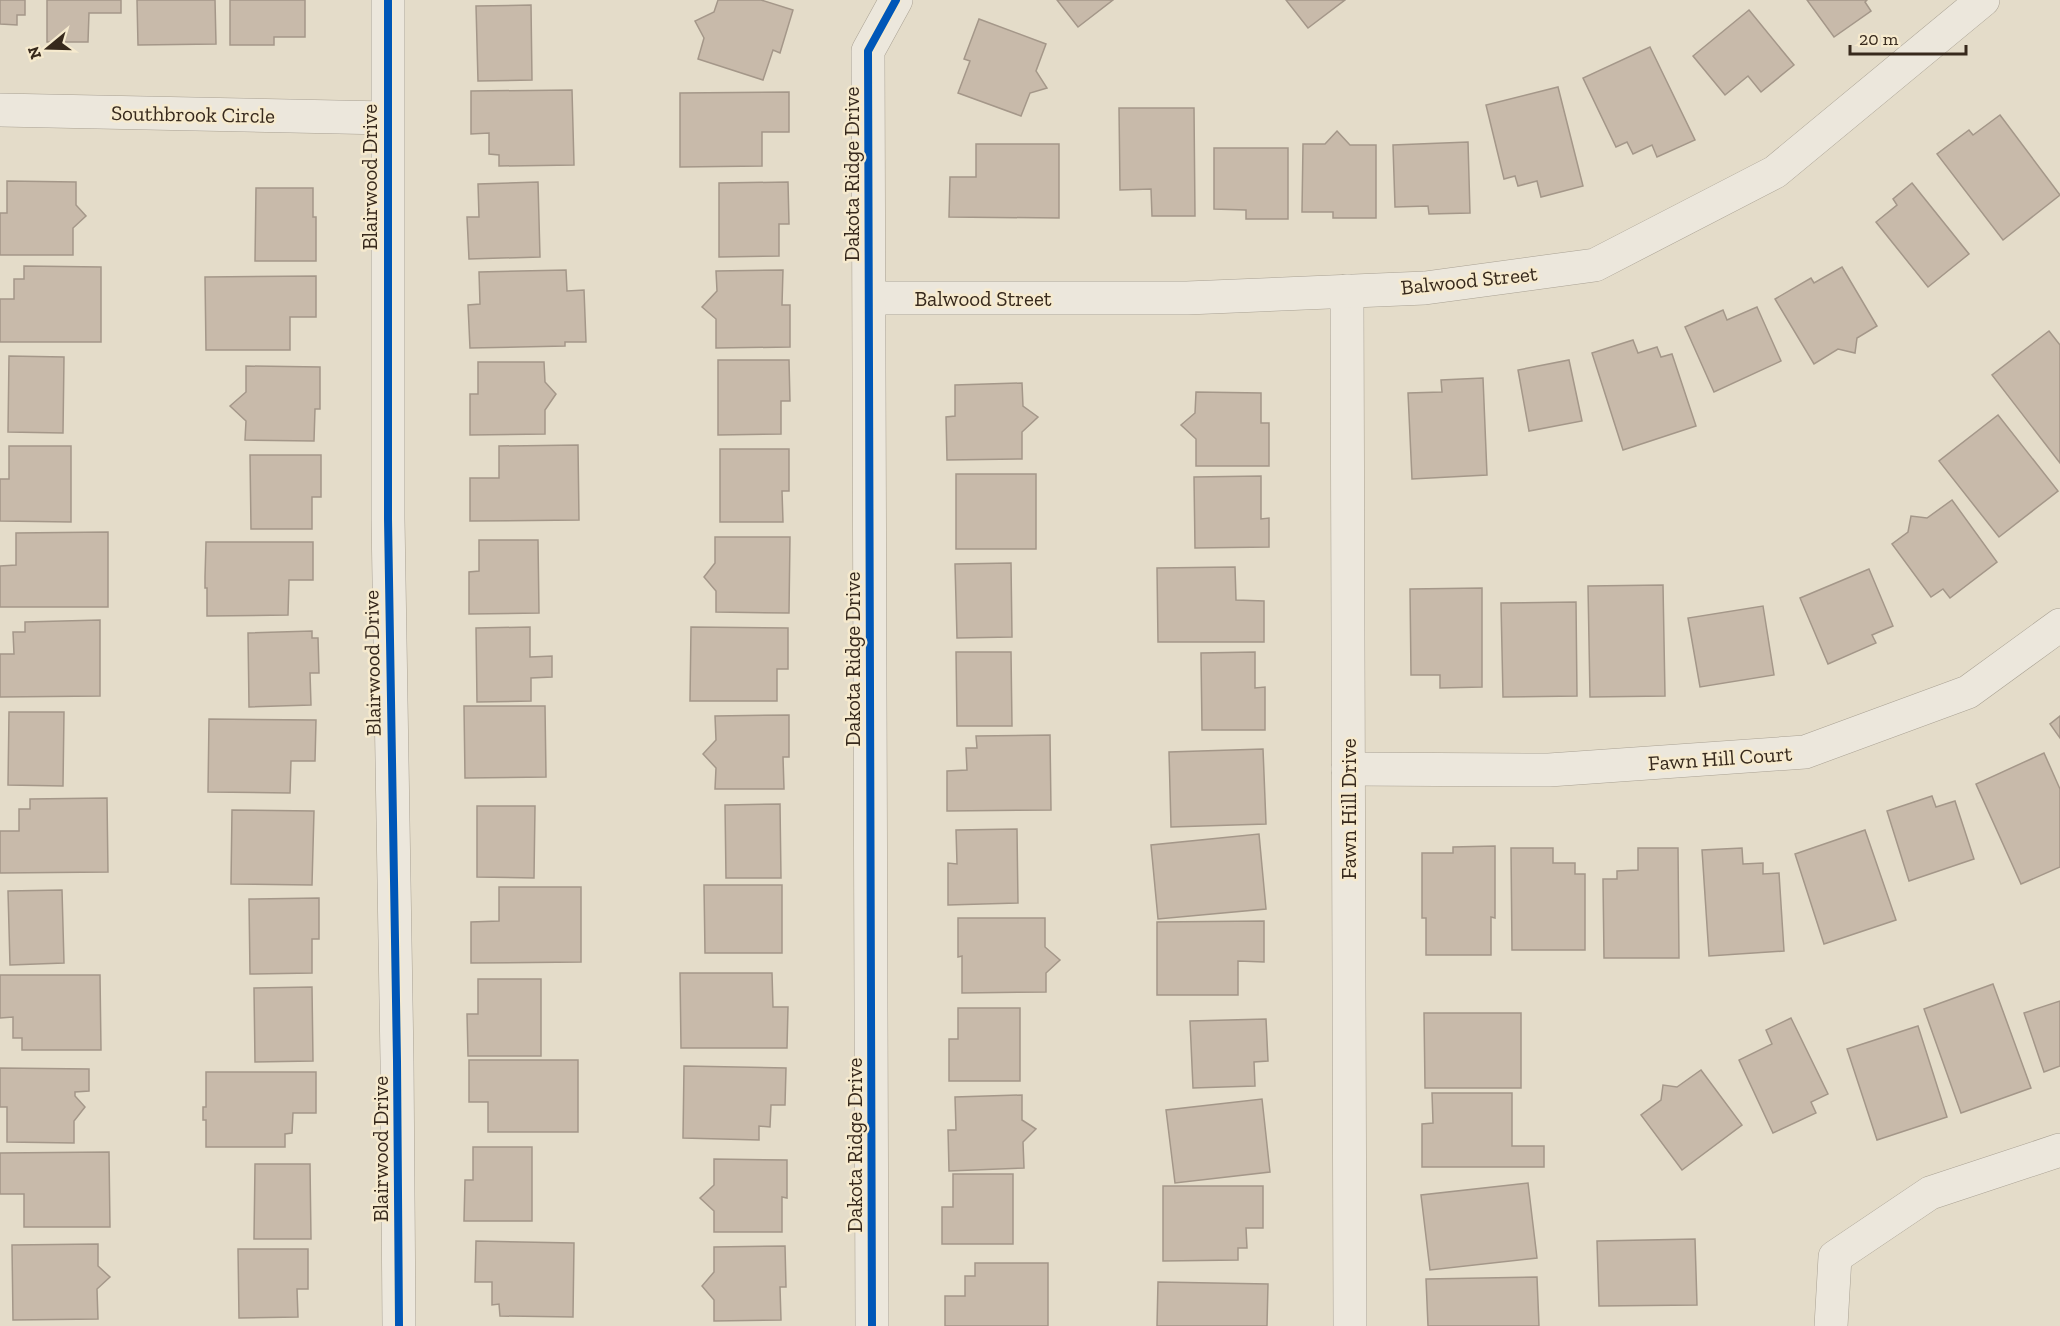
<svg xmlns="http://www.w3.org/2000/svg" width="2060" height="1326" viewBox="0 0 2060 1326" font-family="'Zilla Slab',serif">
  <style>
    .building { fill: #c8baaa; stroke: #a49789; stroke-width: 1.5 }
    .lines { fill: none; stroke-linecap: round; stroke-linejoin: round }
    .street-casing { stroke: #a9a193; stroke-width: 34 }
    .street { stroke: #ece7dc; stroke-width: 33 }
    .cycleway-casing { stroke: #f6eace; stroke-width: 11 }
    .cycleway { stroke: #0057b8; stroke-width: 8 }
    .labels { text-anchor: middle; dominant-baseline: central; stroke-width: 5; stroke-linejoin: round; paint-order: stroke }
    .street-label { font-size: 21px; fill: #37291c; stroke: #f6eace }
  </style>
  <rect width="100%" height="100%" fill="#e4dcc9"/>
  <!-- building -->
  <g class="building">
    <path d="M0 0H25V15H17V25L0 24Z"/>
    <path d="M47 0H121V13H89L88 42H47Z"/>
    <path d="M137 0H215L216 44 138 45Z"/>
    <path d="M230 0H305V37H274V45H230Z"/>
    <path d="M718 0H761L793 10 780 53 773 50 763 80 698 59 704 38 695 21 714 12Z"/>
    <path d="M1057 0H1113L1078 27Z"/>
    <path d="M1286 0H1345L1308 28Z"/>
    <path d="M1807 0H1867L1865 2 1871 11 1834 37Z"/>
    <path d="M531 5 532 80 478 81 476 6Z"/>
    <path d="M1749 10 1794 65 1761 92 1748 76 1725 95 1693 56Z"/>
    <path d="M979 19 1046 44 1036 71 1047 88 1030 93 1021 116 958 93 970 61 964 59Z"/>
    <path d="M1650 47 1695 140 1657 157 1652 145 1633 154 1627 142 1616 147 1583 78Z"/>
    <path d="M1558 87 1583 186 1541 197 1537 181 1518 186 1515 176 1504 179 1486 105Z"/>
    <path d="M572 90 574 165 499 166V155L489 154V133L471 134V91Z"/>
    <path d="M789 92V132H762V166L680 167V93Z"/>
    <path d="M1119 108H1194L1195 216H1152L1151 189 1120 190Z"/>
    <path d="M2000 115 2060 195 2003 240 1937 154 1969 130 1973 135Z"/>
    <path d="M1337 131 1350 145H1376V218H1333V212H1302L1303 144H1325Z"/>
    <path d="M1468 142 1470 213 1429 214 1428 206 1395 207 1393 145Z"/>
    <path d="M976 144H1059V218L949 217 950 177H976Z"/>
    <path d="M1214 148H1288V219H1246V210L1214 209Z"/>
    <path d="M7 181 76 182V205L86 216 73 228V255H0V213H7Z"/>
    <path d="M538 182 540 257 469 259 467 217H479L478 184Z"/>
    <path d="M788 182 789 224H779V256L719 257V183Z"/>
    <path d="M1912 183 1969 254 1928 287 1876 222 1897 205 1893 199Z"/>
    <path d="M256 188H313V217H316V261H255Z"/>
    <path d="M24 266 101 267V342H0V299H14V279H24Z"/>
    <path d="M1842 267 1877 326 1857 338 1855 353 1838 349 1814 364 1775 299 1811 278 1814 283Z"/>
    <path d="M566 270 567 291 584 290 586 342H565V346L470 348 468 305 480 304 479 272Z"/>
    <path d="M783 270 782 305H790V347L716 348V319L702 307 717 291 716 271Z"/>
    <path d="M316 276V317H290V350H206L205 277Z"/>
    <path d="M1757 307 1781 361 1714 392 1685 327 1723 310 1727 320Z"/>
    <path d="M2049 331 2060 345V463L1992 375Z"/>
    <path d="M1633 340 1638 353 1657 347 1661 357 1672 354 1696 426 1623 450 1592 353Z"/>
    <path d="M9 356 64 357 63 433 8 432Z"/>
    <path d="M718 360H789L790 401H781V434L718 435Z"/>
    <path d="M1569 360 1582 421 1529 431 1518 370Z"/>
    <path d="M478 362H544L545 382 556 394 545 410V434L470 435V394H478Z"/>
    <path d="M246 366 320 367V409H315L314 441 245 440 246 421 230 406 246 392Z"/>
    <path d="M1483 378 1487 475 1412 479 1408 393 1442 392 1441 380Z"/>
    <path d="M1022 383 1023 406 1038 417 1022 432V459L947 460 946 417 955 416V385Z"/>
    <path d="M1196 392 1261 393V423H1269V466H1196V439L1181 425 1195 413Z"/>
    <path d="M1998 415 2058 491 1999 537 1939 461Z"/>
    <path d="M578 445 579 520 470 521V478H499V446Z"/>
    <path d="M9 446H71V522L0 521V479H9Z"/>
    <path d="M720 449H789V491H782L783 522H720Z"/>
    <path d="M250 455H321V497H312V529H251Z"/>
    <rect x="956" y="474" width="80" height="75"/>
    <path d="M1261 476V519L1269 518V547L1195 548 1194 477Z"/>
    <path d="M1952 500 1997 562 1950 598 1943 589 1931 597 1892 544 1908 532 1911 516 1927 518Z"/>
    <path d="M108 532V607H0V566L16 565V533Z"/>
    <path d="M715 537H790L789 613 716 612V591L704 577 715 563Z"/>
    <path d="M479 540H538L539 613 469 614V572L479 571Z"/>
    <path d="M206 542H313V580H289L288 615 207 616V588H205V577Z"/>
    <path d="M1011 563 1012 637 957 638 955 564Z"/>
    <path d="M1235 567 1236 600 1264 601V642H1158L1157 568Z"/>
    <path d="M1869 569 1893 626 1872 635 1876 643 1828 664 1800 598Z"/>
    <path d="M1663 585 1665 696 1590 697 1588 586Z"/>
    <path d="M1482 588V687L1440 688V675H1411L1410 589Z"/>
    <path d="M1576 602 1577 696 1503 697 1501 603Z"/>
    <path d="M1763 606 1774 675 1700 687 1688 618Z"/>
    <path d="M100 620V696L0 697V654H14L13 632H25V622Z"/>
    <path d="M530 627V657L552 656V677L531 678V701L477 702 476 628Z"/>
    <path d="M691 627 788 628V669H777V701H690Z"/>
    <path d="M312 631V638H318L319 673H310L311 705 249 707 248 633Z"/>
    <path d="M956 652H1011L1012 726H957Z"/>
    <path d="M1255 652V688L1265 687V730H1202L1201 653Z"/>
    <path d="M464 706H545L546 777 465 778Z"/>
    <path d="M9 712H64L63 786 8 785Z"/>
    <path d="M789 715V757H783L784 789H715L716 768 703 754 716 740 715 716Z"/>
    <path d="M2060 716V738L2050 724Z"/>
    <path d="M209 719 316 720 315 761H291L290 793 208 792Z"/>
    <path d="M1050 735 1051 810 947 811V771L967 770 966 748H977L976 736Z"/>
    <path d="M1263 749 1266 824 1171 827 1169 752Z"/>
    <path d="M2044 753 2060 789V867L2021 884 1976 784Z"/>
    <path d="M1932 796 1936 807 1955 801 1974 859 1909 881 1887 811Z"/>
    <path d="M107 798 108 872 0 873V831H19V809H30V799Z"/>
    <path d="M780 804 781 878H726L725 805Z"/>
    <path d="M477 806H535L534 878 477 877Z"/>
    <path d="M232 810 314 811 312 885 231 884Z"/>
    <path d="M1017 829 1018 903 948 905V863L957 864 956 830Z"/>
    <path d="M1865 830 1896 920 1824 944 1795 854Z"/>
    <path d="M1259 834 1266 909 1158 919 1151 845Z"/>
    <path d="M1495 846V918L1491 917V955H1426V918H1422V853H1453V847Z"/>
    <path d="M1511 848H1553V863H1575V874H1585V950H1512Z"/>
    <path d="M1638 848H1678L1679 958H1604L1603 879H1617V871L1638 870Z"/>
    <path d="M1742 848 1743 864 1763 863V874L1779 873 1784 951 1709 956 1702 850Z"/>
    <path d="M704 885H782V953H705Z"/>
    <path d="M499 887H581V962L471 963V922L499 921Z"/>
    <path d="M62 890 64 963 10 965 8 891Z"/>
    <path d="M319 898V939H312V973L250 974 249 899Z"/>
    <path d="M958 918H1045V947L1060 960 1046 973V992L962 993V956L958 957Z"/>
    <path d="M1264 921V962L1238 961V995H1157V922Z"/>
    <path d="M680 973H772L773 1007H788L787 1048H681Z"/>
    <path d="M0 975H100L101 1050H22V1038H13V1017L0 1018Z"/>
    <path d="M478 979H541V1056H468L467 1014H478Z"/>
    <path d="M1993 984 2031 1088 1961 1113 1924 1009Z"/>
    <path d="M312 987 313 1061 255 1062 254 988Z"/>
    <path d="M2060 1001V1066L2044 1072 2024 1013Z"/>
    <path d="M958 1008H1020V1081H949V1039H958Z"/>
    <path d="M1424 1013H1521V1088H1425Z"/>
    <path d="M1791 1018 1828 1094 1811 1102 1816 1113 1773 1133 1739 1060 1772 1044 1766 1030Z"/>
    <path d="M1266 1019 1268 1061 1254 1062 1255 1086 1193 1088 1190 1021Z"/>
    <path d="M1918 1026 1947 1117 1877 1140 1847 1049Z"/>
    <path d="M469 1060H578V1132H488V1102H469Z"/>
    <path d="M684 1066 786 1068 785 1105H771L770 1127 759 1126V1140L683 1138Z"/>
    <path d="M0 1068 89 1069V1091L75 1092V1096L85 1107 74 1121V1143L7 1142V1107H0Z"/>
    <path d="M1701 1070 1742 1125 1682 1170 1641 1115 1661 1100 1663 1085 1677 1087Z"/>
    <path d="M206 1072H316V1113H293L292 1133 285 1134V1147H206V1120H203V1107H206Z"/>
    <path d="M1432 1093H1512V1146H1544V1167H1422V1124L1433 1123Z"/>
    <path d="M1022 1095V1120L1036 1129 1023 1142 1024 1168 949 1171 948 1130H956L955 1097Z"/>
    <path d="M1262 1099 1270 1172 1175 1183 1166 1110Z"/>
    <path d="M473 1147H532V1221H464L465 1180H473Z"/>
    <path d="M109 1152 110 1227H24V1194H0V1153Z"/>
    <path d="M714 1159 787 1160V1198L782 1197V1232H714V1211L700 1198 714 1185Z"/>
    <path d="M255 1164H310L311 1239H254Z"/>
    <path d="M953 1174H1013V1244H942V1207H953Z"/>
    <path d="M1528 1183 1537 1258 1430 1270 1421 1195Z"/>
    <path d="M1163 1186H1263V1228H1246L1247 1248H1238V1260L1163 1261Z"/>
    <path d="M1695 1239 1697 1305 1599 1306 1597 1241Z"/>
    <path d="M476 1241 574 1243 573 1317 500 1316 499 1304 492 1305V1282H475Z"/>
    <path d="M98 1244V1266L110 1277 97 1289 98 1319 13 1320 12 1245Z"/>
    <path d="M785 1246 786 1287H780L781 1320 714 1321V1300L702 1286 714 1272V1247Z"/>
    <path d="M238 1249H308V1289H297L298 1317 239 1318Z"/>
    <path d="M975 1263H1048V1326H945V1296H965V1276H975Z"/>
    <path d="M1537 1277 1539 1326H1428L1426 1279Z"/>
    <path d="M1158 1282 1268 1284 1267 1326H1157Z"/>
  </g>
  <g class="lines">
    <!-- street casing -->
    <g class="street-casing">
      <g id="street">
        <path d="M388 0V519L397 1061 399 1326"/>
        <path d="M0 110 387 118"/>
        <path d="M1347 291 1350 1326"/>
        <path d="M870 298H1187L1425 288 1595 265 1775 172 1983 0"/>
        <path d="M1348 769 1549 770 1805 752 1968 692 2060 625"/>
        <path d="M872 1326 868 51 896 0"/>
        <path d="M1831 1326 1835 1257 1930 1193 2060 1150"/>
      </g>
    </g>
    <!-- street -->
    <use href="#street" class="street"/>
    <!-- cycleway casing -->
    <g class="cycleway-casing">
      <g id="cycleway">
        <path d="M388 0V519L397 1061 399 1326"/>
        <path d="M872 1326 868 51 896 0"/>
      </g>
    </g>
    <!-- cycleway -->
    <use href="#cycleway" class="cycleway"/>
  </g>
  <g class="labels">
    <!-- street labels -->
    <g class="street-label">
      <text transform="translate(193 114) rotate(1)">Southbrook Circle</text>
      <text transform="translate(851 174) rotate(-90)">Dakota Ridge Drive</text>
      <text transform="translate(369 177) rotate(-90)">Blairwood Drive</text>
      <text transform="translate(1469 280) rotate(-6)">Balwood Street</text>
      <text x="983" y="298">Balwood Street</text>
      <text transform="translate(852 659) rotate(-90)">Dakota Ridge Drive</text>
      <text transform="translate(372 663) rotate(-91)">Blairwood Drive</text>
      <text transform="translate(1720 758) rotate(-4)">Fawn Hill Court</text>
      <text transform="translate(1348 809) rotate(-90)">Fawn Hill Drive</text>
      <text transform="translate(854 1145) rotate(-90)">Dakota Ridge Drive</text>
      <text transform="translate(380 1149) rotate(-90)">Blairwood Drive</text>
    </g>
  </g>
  <!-- north arrow -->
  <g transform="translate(48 48) rotate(251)" stroke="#f6eace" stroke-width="4.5" paint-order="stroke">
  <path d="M0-4.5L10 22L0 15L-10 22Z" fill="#37291c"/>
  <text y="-9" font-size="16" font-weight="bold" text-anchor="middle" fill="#37291c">N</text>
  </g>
  <!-- scale -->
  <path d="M1850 45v9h116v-9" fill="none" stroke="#37291c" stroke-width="3"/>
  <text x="1859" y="45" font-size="18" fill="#37291c" stroke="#f6eace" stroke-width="4.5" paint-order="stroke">20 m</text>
</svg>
